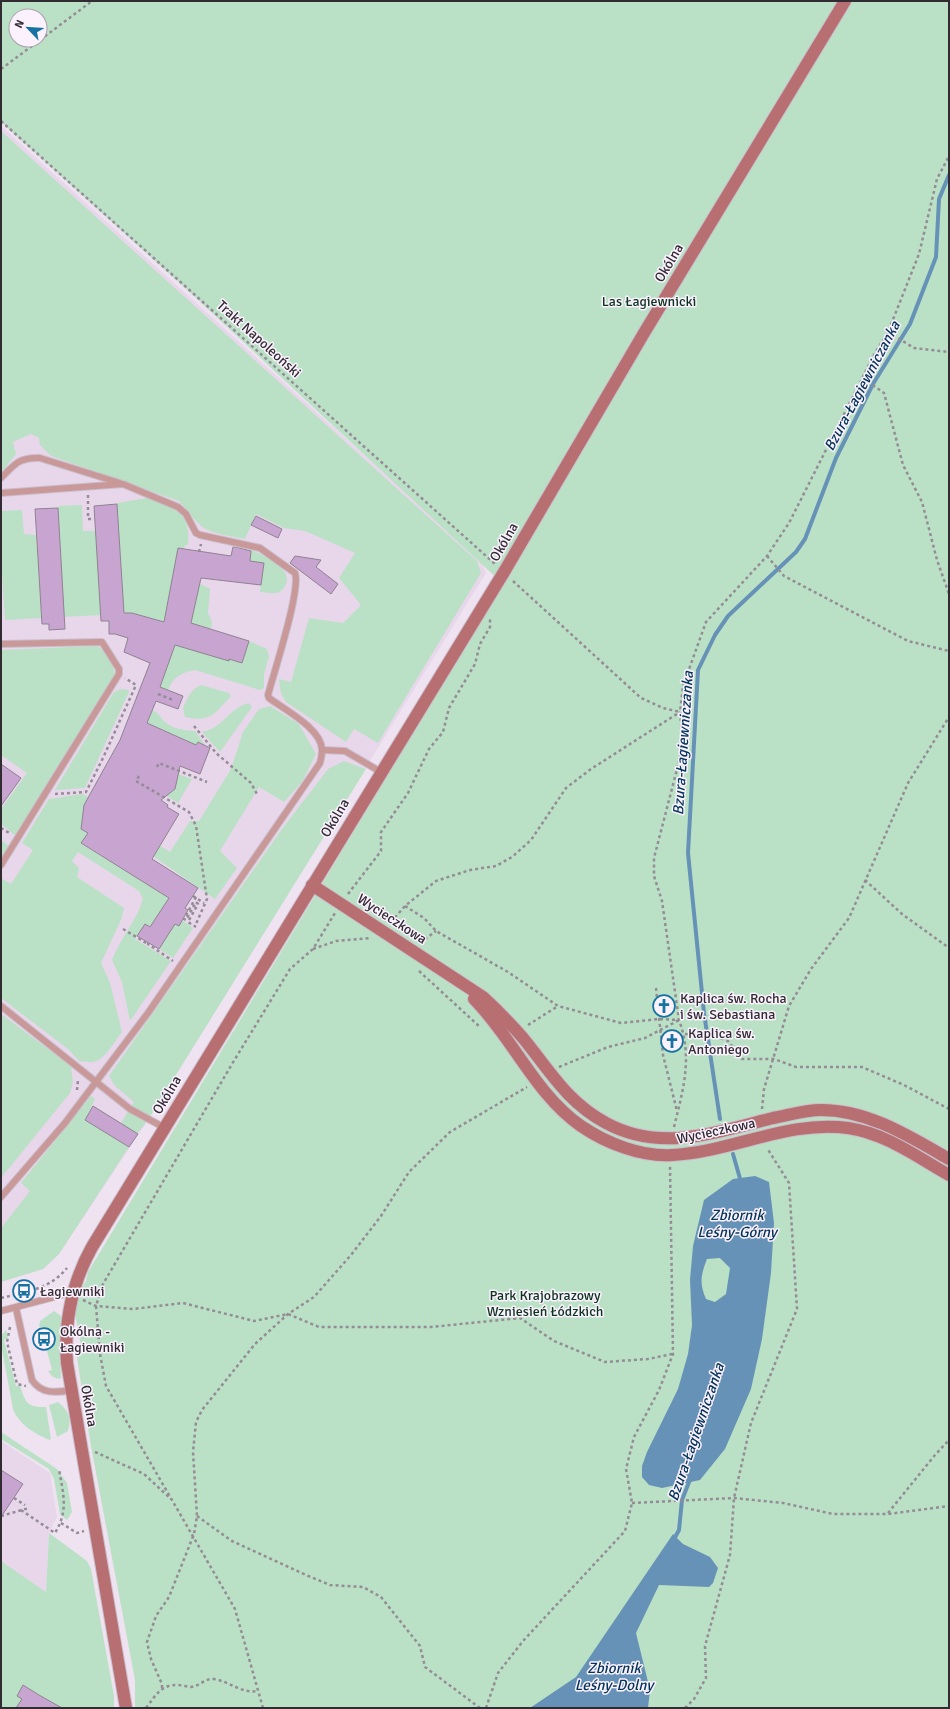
<svg xmlns="http://www.w3.org/2000/svg" width="950" height="1709" viewBox="0 0 950 1709" font-family="Signika,sans-serif">
  <style>
    .built { fill: #e8d7eb }
    .green { fill: #bae1c5; fill-rule: evenodd }
    .water { fill: #6792b7; fill-rule: evenodd }
    .lines { fill: none; stroke-linecap: round; stroke-linejoin: round }
    .stream { stroke: #6792b7; stroke-width: 4 }
    .building { fill: #c8a4d0; stroke: #8e8390 }
    .lane-casing { stroke: #c9becb; stroke-width: 8 }
    .secondary-casing { stroke: #c9becb; stroke-width: 14 }
    .path { stroke: #948c96; stroke-width: 2.5; stroke-dasharray: 3 3; stroke-linecap: butt }
    .lane { stroke: #c99898; stroke-width: 6 }
    .secondary { stroke: #b76f71; stroke-width: 12 }
    .labels { text-anchor: middle; dominant-baseline: central; stroke-width: 3; stroke-linejoin: round; paint-order: stroke }
    .street-label { font-size: 14px; fill: #312c31; stroke: #fcf1ff }
    .park-label { font-size: 14px; fill: #0b341c; stroke: #fcf1ff }
    .poi-label { font-size: 14px; fill: #312c31; stroke: #fcf1ff; text-anchor: start }
    .water-label { font-size: 15px; font-style: italic; fill: #003459; stroke: #fcf1ff }
  </style>
  <rect width="100%" height="100%" fill="#efe3f1"/>
  <!-- built -->
  <g class="built">
    <path d="M1 126 481 561 486 573 148 1120 59 1254 43 1269 1 1282Z"/>
    <path d="M1 1441 50 1473 57 1517 49 1533 46 1592 1 1561Z"/>
  </g>
  <!-- green -->
  <g class="green">
    <path d="M1 1H949V1708H135V1680L91 1446 77 1358C85 1344 75 1318 72 1302L86 1281 88 1272 503 584 195 297 1 122ZM16 16H40V40H16Z"/>
    <path d="M1 131 477 561 481 573 378 743 354 729 346 742 286 702C280 694 280 688 279 679L291 682 309 618 343 623 361 605 339 578 355 553 305 531 284 528 256 514 245 539C234 537 207 533 200 525 192 518 187 509 179 501L51 456 40 445 39 438 31 434 13 442 16 454 1 473Z"/>
    <path d="M147 498C175 509 191 511 188 545H185L164 622 132 613H124L117 503Z"/>
    <path d="M82 505 83 531H96L101 615 64 617 58 506Z"/>
    <path d="M22 510 24 534 36 535 42 618 5 620 1 556V511Z"/>
    <path d="M251 550C264 555 295 569 285 586 280 596 270 593 260 592L264 563 250 561Z"/>
    <path d="M199 583 210 589 208 613 212 622 211 629 191 623Z"/>
    <path d="M249 641 267 649 269 657 264 674V688L260 690 195 670C182 672 173 677 168 690L160 687 175 645 242 663Z"/>
    <path d="M97 646C108 653 112 661 115 674L16 836 1 824V809L27 773 1 755V650Z"/>
    <path d="M201 685 229 693 231 696C215 713 211 723 185 717L183 708C188 698 190 689 201 685Z"/>
    <path d="M121 689 129 690V692L85 788 55 790 114 692Z"/>
    <path d="M249 703 252 707 220 752 202 732C224 728 228 708 249 703Z"/>
    <path d="M270 706 299 724 316 754 302 782 284 802 259 787 220 851 237 868 215 899 147 852 153 841 170 852 190 821H199L231 769 243 732 259 709Z"/>
    <path d="M152 710C159 713 159 716 164 721 172 729 184 730 195 731L205 745 198 742 196 745 147 723Z"/>
    <path d="M344 761 366 769 148 1120 137 1134 121 1123 134 1102 115 1086 109 1076 282 829 328 769Z"/>
    <path d="M178 774 192 779 178 803 162 793 171 792 175 789Z"/>
    <path d="M82 794 88 797 84 805 81 829 88 833 81 844 169 898 150 927 145 924 135 939 171 961 130 1021 122 982 112 960C120 939 137 920 143 899L139 891 78 852 72 861 79 868 77 877 124 908 121 920 101 963 110 983 122 1032C115 1041 104 1061 93 1062 88 1063 85 1060 80 1062L68 1049 1 998V878L11 884 33 850 22 843 49 799Z"/>
    <path d="M1 840 9 846 1 859Z"/>
    <path d="M182 920 193 928 173 958 159 949 175 924 179 926Z"/>
    <path d="M1 1014 71 1066 73 1082 70 1093 1 1178Z"/>
    <path d="M91 1096 95 1099 85 1120 129 1147 59 1254 43 1269 1 1282V1228L30 1191 21 1183Z"/>
    <path d="M54 1311 62 1317 60 1356 61 1378 59 1379 53 1377 48 1371 52 1370 46 1347 50 1346 48 1337 44 1338 43 1327H39L40 1321Z"/>
    <path d="M6 1330 8 1338 4 1340 16 1386 20 1385C25 1401 26 1408 46 1407L51 1439 49 1440C34 1433 19 1425 13 1409L1 1344V1336Z"/>
    <path d="M58 1402C68 1410 72 1418 68 1431L57 1437 49 1405Z"/>
    <path d="M1 1432 57 1469 67 1483 72 1512 67 1520 60 1514 54 1479 49 1469 1 1439Z"/>
    <path d="M49 1533 87 1561 91 1569 114 1696V1708H1V1561L46 1592Z"/>
  </g>
  <!-- water -->
  <g class="water">
    <path d="M755 1176 769 1182 774 1223 771 1273 762 1339 751 1389 725 1449 700 1480 662 1488 649 1485 642 1477V1466L647 1452 678 1389 688 1354 692 1325 690 1280 693 1246 704 1200 733 1179ZM720 1258 730 1268 726 1294 715 1302 706 1299C699 1284 701 1274 707 1259Z"/>
    <path d="M673 1534 683 1544 710 1557 718 1568 713 1583 709 1587 659 1585 636 1633 650 1690 648 1708H530L576 1677Z"/>
  </g>
  <g class="lines">
    <!-- stream -->
    <g class="stream">
      <path d="M720 1119 704 1013 688 853 698 670 715 635 728 616 796 552 805 539 836 458 873 384 910 324 936 257 939 199 949 175"/>
      <path d="M733 1154 741 1182"/>
      <path d="M673 1541 679 1530 682 1500 691 1477"/>
    </g>
  </g>
  <!-- building -->
  <g class="building">
    <path d="M117 504 124 613H132L164 622 178 548 231 556 233 547H236L251 551 250 561 264 563 261 585 201 578 191 623 249 641 242 663 229 659V661L175 645 160 687 183 696 178 709 156 701 147 723 196 745 198 742 210 748 200 774 180 766 175 789 161 800 168 805 167 807 179 814 152 859 198 888 185 908 188 910 179 926 175 924 159 949 137 936 145 924 150 927 169 898 81 843 88 833 81 829 84 805 120 740 150 663 124 652 128 638 115 634H109V621H101L94 506Z"/>
    <path d="M58 508 65 629 49 630V624H42L35 509Z"/>
    <path d="M256 516 282 529 278 538 251 525Z"/>
    <path d="M295 556 321 560 316 567 338 584 331 594 290 563Z"/>
    <path d="M1 764 21 778 1 806Z"/>
    <path d="M677 1033 680 1045 678 1050 673 1052 668 1049 664 1038Z"/>
    <path d="M93 1106 138 1134 129 1147 85 1120Z"/>
    <path d="M1 1470 23 1484 1 1517Z"/>
    <path d="M23 1685 39 1695 62 1708H16L22 1699 17 1696Z"/>
  </g>
  <g class="lines">
    <!-- lane casing -->
    <g class="lane-casing">
      <g id="lane">
        <path d="M1 478C15 464 19 457 40 458L120 483"/>
        <path d="M1 493 123 484 178 507 186 514 196 533 200 535 260 548 295 573C301 590 274 672 268 695L269 698C285 710 322 729 322 750 322 754 321 759 320 763L148 1013 65 1123 1 1197"/>
        <path d="M1 644 102 642 119 669V674L1 865"/>
        <path d="M322 750 345 751 381 772"/>
        <path d="M1 1006 130 1109 165 1128"/>
        <path d="M16 1308 32 1380C41 1394 56 1393 71 1390"/>
        <path d="M1 1311 73 1292"/>
      </g>
    </g>
    <!-- secondary casing -->
    <g class="secondary-casing">
      <g id="secondary">
        <path d="M312 885 483 997C497 1010 510 1023 523 1038 550 1071 567 1102 606 1123 661 1153 717 1132 773 1118 789 1115 805 1110 821 1110 868 1110 909 1136 949 1159"/>
        <path d="M474 999C513 1038 535 1094 581 1126 606 1143 641 1157 672 1155 732 1152 787 1120 848 1128 885 1133 917 1157 949 1175"/>
        <path d="M126 1708 67 1363C64 1322 72 1283 92 1247L504 572 644 333 845 1"/>
      </g>
    </g>
    <!-- path -->
    <g class="path">
      <path d="M40 40 92 1"/>
      <path d="M1 69 40 40"/>
      <path d="M1 121 495 564"/>
      <path d="M888 332 914 348 949 352"/>
      <path d="M863 378 884 393 903 465 922 502 937 560 949 594"/>
      <path d="M88 495V519H91"/>
      <path d="M199 552 201 544"/>
      <path d="M767 556 784 576 908 641 949 651"/>
      <path d="M513 581 641 698 663 708 680 712"/>
      <path d="M158 694 173 700"/>
      <path d="M194 726 216 753 251 783 258 796"/>
      <path d="M157 767 159 763 207 782"/>
      <path d="M139 776 136 781 189 812 196 826 207 899 196 924"/>
      <path d="M55 794 86 792 103 758 136 685 125 678"/>
      <path d="M1 828 11 834"/>
      <path d="M865 880 902 914 949 948"/>
      <path d="M348 894 381 851V832L408 793 429 749 443 732 449 708 475 664 480 644 490 627V619"/>
      <path d="M193 896 204 903"/>
      <path d="M196 897 184 919 186 920 196 902 198 904 188 922 196 927"/>
      <path d="M405 906 424 918 436 931 508 972 558 1006 621 1023 659 1019 679 1020"/>
      <path d="M391 922 405 906 436 881 470 870 496 866 512 857 531 840 566 788 591 769 680 712"/>
      <path d="M123 929 148 944"/>
      <path d="M149 943 148 944 173 961"/>
      <path d="M420 943 436 931"/>
      <path d="M313 949 336 941 370 938"/>
      <path d="M419 971 480 1027"/>
      <path d="M656 988 663 1055 677 1111"/>
      <path d="M528 1025 558 1006"/>
      <path d="M685 1034 717 1037 728 1041 742 1059H774L796 1067H862L904 1085 949 1109"/>
      <path d="M559 1067 608 1047 645 1038 679 1020"/>
      <path d="M77 1090 78 1080"/>
      <path d="M762 1109 764 1089 789 1006 811 969 849 918 908 783 949 717"/>
      <path d="M674 1127C683 1090 693 1058 679 1020L662 901 654 876V858L683 746 680 712 683 686 706 622 767 556 789 523 875 353 888 332 919 254 937 179 949 156"/>
      <path d="M1 1298C26 1292 50 1289 67 1268"/>
      <path d="M83 1300 96 1306 133 1309 183 1303 254 1321 288 1314 319 1327H431L520 1318 554 1341 605 1362 648 1359 672 1354"/>
      <path d="M10 1327 7 1342 17 1384 26 1386"/>
      <path d="M95 1452 144 1474 171 1499"/>
      <path d="M14 1498 25 1505"/>
      <path d="M632 1503 734 1498 783 1503 833 1514H888L949 1506"/>
      <path d="M21 1510 55 1533C69 1510 63 1494 59 1469"/>
      <path d="M888 1513 935 1455 949 1440"/>
      <path d="M1 1516 29 1508"/>
      <path d="M197 1516 232 1541 306 1575 330 1585 363 1587 381 1597 420 1646 425 1667 480 1708"/>
      <path d="M61 1523 77 1533 84 1531"/>
      <path d="M162 1688V1684L151 1659 147 1642 156 1616 169 1597 194 1534 197 1516 193 1452 196 1422 202 1410 255 1344 288 1314 314 1297 351 1255 381 1216 409 1172 450 1132 527 1087"/>
      <path d="M146 1708C156 1695 161 1684 179 1685 183 1685 187 1687 191 1687 200 1686 205 1678 214 1679 231 1682 242 1694 258 1691"/>
      <path d="M263 1708 235 1609 106 1386 100 1354 96 1306 103 1284 232 1064 290 969 313 949 335 913"/>
      <path d="M486 1708 498 1673 523 1641 625 1531 632 1503 626 1469 634 1437 659 1390 673 1354 670 1166"/>
      <path d="M685 1708 694 1699 706 1678 705 1646 730 1555 734 1498 751 1423 797 1309 789 1183 767 1148"/>
    </g>
    <!-- lane -->
    <use href="#lane" class="lane"/>
    <!-- secondary -->
    <use href="#secondary" class="secondary"/>
  </g>
  <!-- icons -->
  <defs>
    <g id="church-ring" transform="scale(1.15)"><circle r="9.5" fill="#fcf1ff" stroke="#1673a1" stroke-width="1.5"/><path d="M-1.2-6h2.4v3.5h3.3v2.4h-3.3V6h-2.4V-.1h-3.3v-2.4h3.3Z" fill="#1673a1"/></g>
    <g id="bus-ring" transform="scale(1.15)"><circle r="9.5" fill="#fcf1ff" stroke="#1673a1" stroke-width="1.5"/><path d="M-5-6H5V4H4V6H2V4H-2V6H-4V4H-5ZM-3.5-4V0h7V-4ZM-3.5 1.2v1.5H-2V1.2ZM2 1.2v1.5H3.5V1.2Z" fill="#1673a1"/></g>
  </defs>
  <g fill-rule="evenodd">
    <use href="#church-ring" x="664" y="1006"/>
    <use href="#church-ring" x="672" y="1041"/>
    <use href="#bus-ring" x="24" y="1291"/>
    <use href="#bus-ring" x="44" y="1339"/>
  </g>
  <g class="labels">
    <!-- street labels -->
    <g class="street-label">
      <text transform="translate(669 263) rotate(-59)">Okólna</text>
      <text transform="translate(259 339) rotate(42)">Trakt Napoleoński</text>
      <text transform="translate(504 542) rotate(-60)">Okólna</text>
      <text transform="translate(335 818) rotate(-59)">Okólna</text>
      <text transform="translate(392 919) rotate(33)">Wycieczkowa</text>
      <text transform="translate(167 1095) rotate(-59)">Okólna</text>
      <text transform="translate(716 1131) rotate(-12)">Wycieczkowa</text>
      <text transform="translate(89 1406) rotate(80)">Okólna</text>
    </g>
    <!-- park labels -->
    <g class="park-label">
      <text x="649" y="301">Las Łagiewnicki</text>
      <text x="545" y="1295">Park Krajobrazowy<tspan x="545" dy="16">Wzniesień Łódzkich</tspan></text>
    </g>
    <!-- poi labels -->
    <g class="poi-label">
      <text x="680" y="998">Kaplica św. Rocha<tspan x="680" dy="16">i św. Sebastiana</tspan></text>
      <text x="688" y="1033">Kaplica św.<tspan x="688" dy="16">Antoniego</tspan></text>
      <text x="40" y="1291">Łagiewniki</text>
      <text x="60" y="1331">Okólna -<tspan x="60" dy="16">Łagiewniki</tspan></text>
    </g>
    <!-- water labels -->
    <g class="water-label">
      <text transform="translate(862 386) rotate(-62)">Bzura-Łagiewniczanka</text>
      <text transform="translate(683 743) rotate(-86)">Bzura-Łagiewniczanka</text>
      <text x="737" y="1215">Zbiornik<tspan x="737" dy="17">Leśny-Górny</tspan></text>
      <text transform="translate(696 1432) rotate(-71)">Bzura-Łagiewniczanka</text>
      <text x="614" y="1668">Zbiornik<tspan x="614" dy="17">Leśny-Dolny</tspan></text>
    </g>
  </g>
  <!-- border -->
  <rect width="950" height="1709" fill="none" stroke="#312c31" stroke-width="4"/>
  <!-- north arrow -->
  <g transform="translate(28 28) rotate(295)"><circle r="19" fill="#fcf1ff" stroke="#aba2ad"/>
  <path d="M0-3L7 15L0 10L-7 15Z" fill="#1673a1"/>
  <text y="-6" font-size="11" font-weight="bold" text-anchor="middle" fill="#312c31">N</text>
  </g>
</svg>
